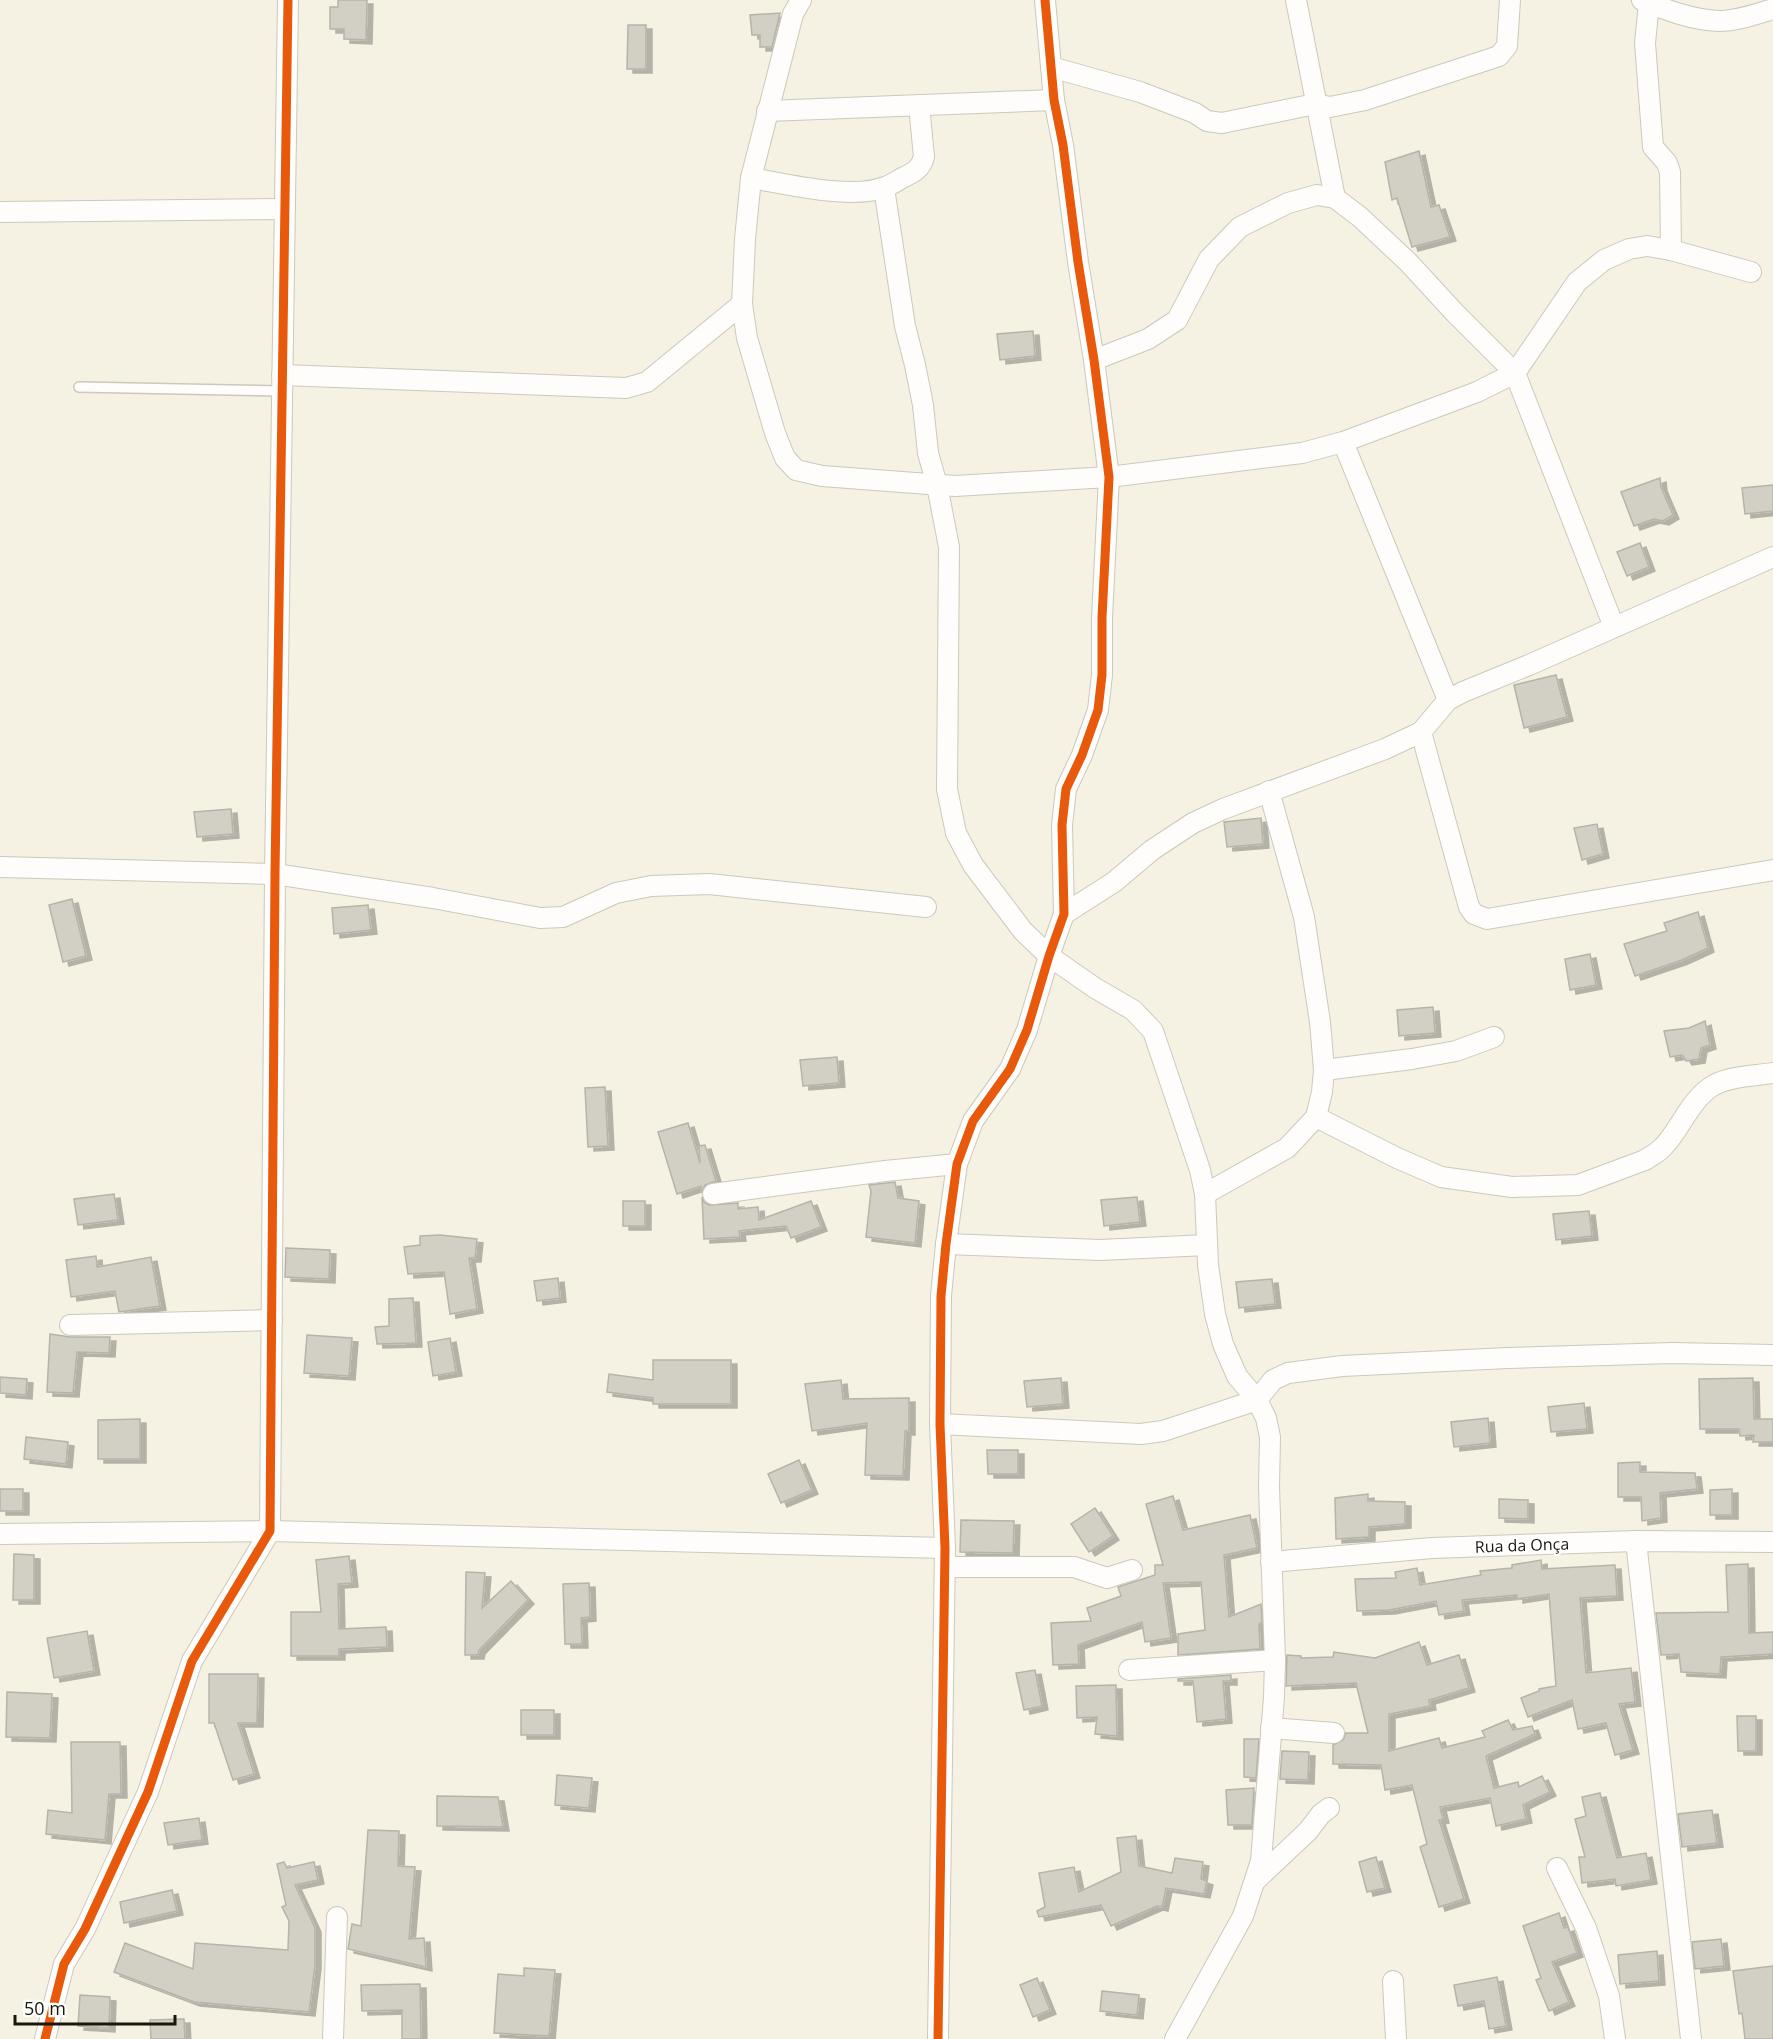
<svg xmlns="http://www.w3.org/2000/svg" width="1773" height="2039" viewBox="0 0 1773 2039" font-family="'Open Sans',sans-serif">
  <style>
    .building { fill: #d2d0c4; stroke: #b6b4a8; stroke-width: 1.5; filter: url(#shadow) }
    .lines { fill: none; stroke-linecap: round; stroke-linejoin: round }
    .service-casing { stroke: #cbc9bc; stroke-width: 12 }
    .minor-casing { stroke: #cbc9bc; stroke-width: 22 }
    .service { stroke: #fefdfb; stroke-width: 9 }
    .minor { stroke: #fefdfb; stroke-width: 20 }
    .cycleway-casing { stroke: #fff; stroke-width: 13 }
    .cycleway { stroke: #e8590c; stroke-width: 9 }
    .labels { text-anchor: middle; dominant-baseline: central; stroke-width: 4.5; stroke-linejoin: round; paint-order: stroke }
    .street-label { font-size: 16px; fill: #19170c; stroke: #fff }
  </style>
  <defs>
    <filter id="shadow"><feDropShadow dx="6" dy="4" stdDeviation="0" flood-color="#0004"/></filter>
  </defs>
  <rect width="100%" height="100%" fill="#f5f2e3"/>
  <!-- building -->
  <g class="building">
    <path d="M338 0H367L366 40 344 39V29H330V7H338Z"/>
    <path d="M780 13 772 47H760V35H752L750 15Z"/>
    <path d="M628 25H646V69H627Z"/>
    <path d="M1419 151 1431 207 1439 205 1450 237 1412 247 1397 198 1392 200 1385 162Z"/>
    <path d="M1033 331 1035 356 1000 360 997 334Z"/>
    <path d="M1660 478 1661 487 1673 515 1663 521 1654 519 1634 526 1621 492Z"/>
    <path d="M1773 485V511L1745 514 1742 488Z"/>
    <path d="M1640 543 1649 567 1627 576 1617 552Z"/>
    <path d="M1556 675 1567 717 1524 728 1514 685Z"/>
    <path d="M231 809 233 834 197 837 194 812Z"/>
    <path d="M1261 818 1263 844 1227 847 1224 822Z"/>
    <path d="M1597 824 1603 854 1582 860 1574 828Z"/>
    <path d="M72 899 86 956 63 962 49 905Z"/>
    <path d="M368 905 371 930 334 934 332 908Z"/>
    <path d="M1698 912 1708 948 1682 960 1635 976 1624 944 1667 931 1664 923Z"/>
    <path d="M1590 954 1596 985 1570 990 1565 959Z"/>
    <path d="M1433 1007 1435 1033 1399 1036 1397 1010Z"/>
    <path d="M1705 1021 1710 1045 1701 1048 1699 1059 1686 1061 1682 1055 1670 1057 1664 1031 1689 1028Z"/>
    <path d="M837 1057 839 1083 803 1086 800 1060Z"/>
    <path d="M605 1087 608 1146 588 1147 585 1088Z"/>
    <path d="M688 1123 700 1163 699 1146 705 1145 716 1181 705 1185 701 1193V1186L677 1194 658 1132Z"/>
    <path d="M895 1182 898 1198 919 1201 915 1243 866 1237 871 1191 869 1185Z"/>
    <path d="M114 1194 118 1220 78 1225 74 1199Z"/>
    <path d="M702 1197 704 1202 709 1205 738 1203V1209L758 1207 759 1220 811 1201 821 1227 791 1238 786 1226 739 1231 740 1237 704 1239Z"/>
    <path d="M1137 1197 1140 1222 1104 1226 1101 1200Z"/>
    <rect x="623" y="1201" width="22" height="25"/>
    <path d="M1589 1211 1592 1236 1556 1240 1553 1214Z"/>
    <path d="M440 1235 477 1239 475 1258H469L477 1309 450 1314 444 1272 408 1274 404 1247 420 1245V1236Z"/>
    <path d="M286 1248 330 1250 329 1279 285 1277Z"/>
    <path d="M96 1256 97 1267 151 1257 160 1306 119 1312 115 1291 71 1297 66 1260Z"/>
    <path d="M558 1278 560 1298 537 1301 534 1281Z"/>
    <path d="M1272 1279 1275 1304 1239 1308 1236 1282Z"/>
    <path d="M413 1298 416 1343 377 1344 375 1327 389 1326V1299Z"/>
    <path d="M50 1334 70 1337H110L109 1353 77 1352 73 1393 47 1392Z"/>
    <path d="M307 1335 352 1338 349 1376 304 1373Z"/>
    <path d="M450 1338 456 1372 433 1376 428 1342Z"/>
    <path d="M653 1360H731V1404H653V1398L607 1392 609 1374 653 1380Z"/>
    <path d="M0 1377 27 1379 26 1395 0 1393Z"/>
    <path d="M1061 1378 1063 1404 1027 1407 1024 1381Z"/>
    <path d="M1753 1378 1754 1419H1773V1442H1753L1754 1435 1740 1436 1739 1429H1700L1699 1379Z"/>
    <path d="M841 1380 843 1399 909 1398V1431H905L903 1476 865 1475 867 1423 812 1431 805 1384Z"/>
    <path d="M1584 1403 1587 1429 1551 1432 1548 1407Z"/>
    <path d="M1488 1418 1490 1443 1454 1447 1451 1422Z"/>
    <path d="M140 1419V1459H98V1420Z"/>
    <path d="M26 1437 68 1442 66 1464 24 1459Z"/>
    <path d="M987 1450H1018V1474H988Z"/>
    <path d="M799 1460 812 1490 781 1503 768 1474Z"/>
    <path d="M1640 1462V1472L1695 1473 1697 1489 1660 1493 1661 1518 1642 1521 1641 1497H1618V1463Z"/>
    <rect x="0" y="1489" width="23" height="22"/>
    <path d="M1732 1489V1515H1710V1490Z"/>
    <path d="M1368 1494V1501L1405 1502V1524L1369 1527V1537L1336 1539 1335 1498Z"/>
    <path d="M1173 1496 1183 1530 1250 1515 1257 1548 1224 1555 1229 1617 1261 1604 1262 1622 1259 1624 1260 1649 1178 1655V1634L1205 1630 1201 1582 1163 1583 1171 1638 1145 1642 1142 1622 1078 1645 1079 1664 1053 1665 1051 1623 1091 1621 1087 1608 1121 1596 1118 1587 1155 1575V1565H1163L1146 1504Z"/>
    <path d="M1499 1499 1528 1500V1519L1499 1518Z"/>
    <path d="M1095 1508 1113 1536 1089 1552 1071 1524Z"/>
    <path d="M961 1520 1014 1521 1013 1553 960 1552Z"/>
    <path d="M14 1554 34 1555V1600H13Z"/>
    <path d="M349 1556 352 1583 338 1584 339 1629 386 1627 387 1647 339 1649V1656H291V1612H321L316 1560Z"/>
    <path d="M1541 1560 1542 1569 1615 1565 1617 1596 1580 1598 1586 1673 1631 1668 1635 1702 1619 1704 1633 1750 1615 1755 1606 1723 1578 1729 1572 1700 1528 1717 1521 1698 1539 1691V1689L1556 1686 1549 1594 1517 1599V1595L1462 1600 1464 1611 1439 1615 1436 1601 1389 1610 1357 1611 1355 1579 1396 1578 1395 1572 1417 1568 1420 1585 1481 1575 1480 1571 1512 1568V1565Z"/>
    <path d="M1748 1564 1749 1633 1773 1632V1654L1721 1657 1720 1674 1681 1672 1679 1654 1661 1655 1656 1613 1728 1612 1726 1565Z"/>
    <path d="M466 1572 485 1573 482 1608 511 1581 528 1600 479 1650 478 1655H465Z"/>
    <path d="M589 1583 590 1617 581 1618 582 1644H565L563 1584Z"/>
    <path d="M87 1631 94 1671 54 1678 47 1638Z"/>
    <path d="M1419 1642 1427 1665 1459 1655 1469 1688 1429 1700 1430 1706 1389 1714V1751L1439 1738 1442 1748 1485 1737 1482 1731 1508 1720 1513 1730 1532 1726 1535 1734 1486 1756 1494 1788 1518 1782 1519 1787 1542 1776 1550 1792 1523 1805 1526 1819 1496 1826 1490 1798 1440 1807 1443 1819 1439 1820 1464 1899 1439 1907 1420 1847 1427 1844 1412 1785 1385 1790 1381 1765 1333 1764V1745L1343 1740 1346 1733H1368L1356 1683 1286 1686 1287 1655 1301 1656V1658L1333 1657 1334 1652 1375 1658Z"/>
    <path d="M1035 1670 1042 1706 1024 1710 1016 1673Z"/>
    <path d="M209 1674H258L257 1723H238L254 1774 233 1780 214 1723H209Z"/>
    <path d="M1231 1675V1681H1223L1226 1719 1197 1722 1193 1681H1178V1679Z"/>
    <path d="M1116 1685 1117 1736 1095 1734 1097 1717 1077 1718 1076 1686Z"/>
    <path d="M7 1692 52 1694 50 1738 6 1737Z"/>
    <rect x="521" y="1710" width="33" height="25"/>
    <path d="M1737 1716H1756V1751H1738Z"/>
    <path d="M1244 1739H1259L1256 1778 1244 1777Z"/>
    <path d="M71 1742H120L121 1794H109L105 1840 46 1834 48 1810 72 1813Z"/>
    <path d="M1282 1751 1309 1752 1308 1780 1280 1779Z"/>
    <path d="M557 1775 592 1778 589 1808 555 1805Z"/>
    <path d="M1254 1788 1252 1825H1228L1226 1790Z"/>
    <path d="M1600 1793 1617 1858 1646 1853 1651 1880 1616 1886 1615 1879 1582 1883 1579 1857H1585L1575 1819 1586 1816 1582 1797Z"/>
    <path d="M437 1796 498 1797 503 1827 437 1826Z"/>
    <path d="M1712 1810 1717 1843 1682 1847 1678 1814Z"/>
    <path d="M199 1818 202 1840 168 1845 164 1823Z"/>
    <path d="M368 1830 399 1831 398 1866 415 1867 409 1939 424 1938 426 1967 348 1949 352 1924 361 1926Z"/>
    <path d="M1136 1836 1139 1866 1172 1873 1175 1858 1203 1862 1201 1879 1207 1881 1204 1894 1166 1888 1162 1907 1157 1906 1111 1926 1101 1905 1039 1917 1037 1911 1045 1907 1039 1873 1074 1867 1079 1892 1121 1872 1117 1838Z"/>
    <path d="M1376 1857 1385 1888 1367 1892 1359 1862Z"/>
    <path d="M284 1862 287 1868 314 1862 318 1880 295 1885 315 1928V1965L309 2012 194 2002 114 1972 125 1943 193 1969 195 1943 288 1950 289 1921 282 1907 286 1905 277 1864Z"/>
    <path d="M172 1890 177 1911 124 1923 120 1902Z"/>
    <path d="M1559 1913 1564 1928 1568 1927 1577 1953 1552 1962 1569 2002 1549 2011 1536 1980 1541 1978 1523 1926Z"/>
    <path d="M1721 1939 1724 1966 1695 1969 1692 1942Z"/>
    <path d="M1657 1951 1659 1981 1620 1984 1618 1955Z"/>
    <path d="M1773 1966V2039H1745L1742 2013 1739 2014 1733 1971Z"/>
    <path d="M524 1968 555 1970 549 2036 494 2033 498 1974 524 1976Z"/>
    <path d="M1497 1977 1506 2026 1489 2029 1484 2001 1458 2006 1454 1985Z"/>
    <path d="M1037 1978 1050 2010 1033 2017 1020 1985Z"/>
    <path d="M420 1984 421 2039H402V2010L362 2011 361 1985Z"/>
    <path d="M1102 1991 1139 1995 1137 2015 1100 2011Z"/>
    <path d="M80 1995 110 1997 109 2028 78 2026Z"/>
    <path d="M184 2019 185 2039H151L150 2020Z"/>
  </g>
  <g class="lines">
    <!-- service casing -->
    <g class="service-casing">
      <path id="service" d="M79 387 282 391"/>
    </g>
    <!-- minor casing -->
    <g class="minor-casing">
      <g id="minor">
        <path d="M801 0 793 14 751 178 745 239 742 304 747 338 775 433 785 458 796 470 822 476 955 486 1109 477 1302 453 1343 442 1477 392 1515 373 1577 282 1604 260 1629 249 1647 246 1671 250 1751 272"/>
        <path d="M1296 0 1335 198"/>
        <path d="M1642 0C1666 10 1692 20 1719 21 1737 21 1756 14 1773 9"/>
        <path d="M1649 3 1645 43 1653 147 1667 163 1670 172 1671 250"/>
        <path d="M1051 67 1140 92 1195 113 1207 121 1222 123 1315 104 1330 107 1365 100 1499 56 1507 46 1510 0"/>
        <path d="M767 111 1054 100"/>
        <path d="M751 178C786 184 853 200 885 187 891 185 897 181 902 178 913 173 921 169 924 157L919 105"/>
        <path d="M884 188 905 326 915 365 923 405 928 453 937 485 949 547 947 789 956 833 973 865 1023 931 1049 956 1095 988 1133 1010 1153 1031 1200 1170 1205 1194 1208 1265 1215 1314 1223 1344 1237 1376 1257 1400 1266 1418 1270 1437 1269 1487 1275 1660 1274 1697 1261 1861 1243 1916 1175 2039"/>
        <path d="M0 212 285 209"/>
        <path d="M1094 360 1148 339 1177 320 1209 259 1240 227 1288 203 1317 195 1335 198 1360 217 1408 262 1455 313 1515 373 1614 627"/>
        <path d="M282 375 626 388 647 382 742 304"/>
        <path d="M1343 442 1448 700"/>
        <path d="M1421 732 1469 907 1474 914 1487 919 1773 870"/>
        <path d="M0 867 275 874 433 898 540 918 563 917 616 893 651 886 709 884 926 907"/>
        <path d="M1064 914 1114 882 1152 850 1193 823 1223 809 1385 749 1421 732 1448 700 1463 692 1529 665 1773 557"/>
        <path d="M1324 1070 1412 1059 1456 1051 1494 1037"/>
        <path d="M1316 1117 1397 1158 1441 1177 1512 1187 1578 1185 1645 1160C1651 1156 1659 1152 1664 1146 1681 1128 1691 1098 1714 1085 1731 1076 1754 1076 1773 1073"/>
        <path d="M713 1194 885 1171 957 1164"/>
        <path d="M1205 1194 1287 1148 1316 1117 1322 1092 1324 1070 1320 1022 1304 917 1269 791"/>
        <path d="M946 1244 1100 1250 1207 1245"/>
        <path d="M70 1325 272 1320"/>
        <path d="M940 1424 1141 1434 1163 1431 1257 1400 1273 1380 1288 1373 1342 1366 1508 1358 1672 1353 1773 1355"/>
        <path d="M0 1534 270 1531 945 1548"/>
        <path d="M1636 1541 1691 2039"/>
        <path d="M1271 1562 1432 1548 1636 1541 1773 1542"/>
        <path d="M945 1567H1074L1107 1578 1132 1570"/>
        <path d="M1129 1670 1275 1660"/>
        <path d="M1271 1728 1334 1733"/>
        <path d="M1557 1868 1586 1928 1609 1996 1615 2039"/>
        <path d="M1255 1881 1308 1831 1321 1814 1329 1808"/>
        <path d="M1393 1981 1396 2039"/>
        <path d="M45 2039 64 1964 85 1929 148 1792 192 1661 270 1531 275 874 288 0"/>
        <path d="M333 2039 337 1917"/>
        <path d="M938 2039 945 1548 940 1424 941 1296 946 1244 957 1164 973 1121 1010 1069 1027 1030 1049 956 1064 914 1062 825 1066 789 1082 755 1098 710 1102 675V618L1109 477 1094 360 1078 262 1063 145 1054 100 1045 0"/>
      </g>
    </g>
    <!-- service -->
    <use href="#service" class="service"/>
    <!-- minor -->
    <use href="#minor" class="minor"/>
    <!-- cycleway casing -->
    <g class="cycleway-casing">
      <g id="cycleway">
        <path d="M45 2039 64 1964 85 1929 148 1792 192 1661 270 1531 275 874 288 0"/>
        <path d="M938 2039 945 1548 940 1424 941 1296 946 1244 957 1164 973 1121 1010 1069 1027 1030 1049 956 1064 914 1062 825 1066 789 1082 755 1098 710 1102 675V618L1109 477 1094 360 1078 262 1063 145 1054 100 1045 0"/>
      </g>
    </g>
    <!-- cycleway -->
    <use href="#cycleway" class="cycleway"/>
  </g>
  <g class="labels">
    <!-- street labels -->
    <g class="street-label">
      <text transform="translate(1522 1545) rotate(-2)">Rua da Onça</text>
    </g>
  </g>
  <!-- scale -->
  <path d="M15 2015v9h160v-9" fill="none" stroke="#19170c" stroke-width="3"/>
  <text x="24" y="2015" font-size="18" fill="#19170c" stroke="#ffffff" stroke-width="4.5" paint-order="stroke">50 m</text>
</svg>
